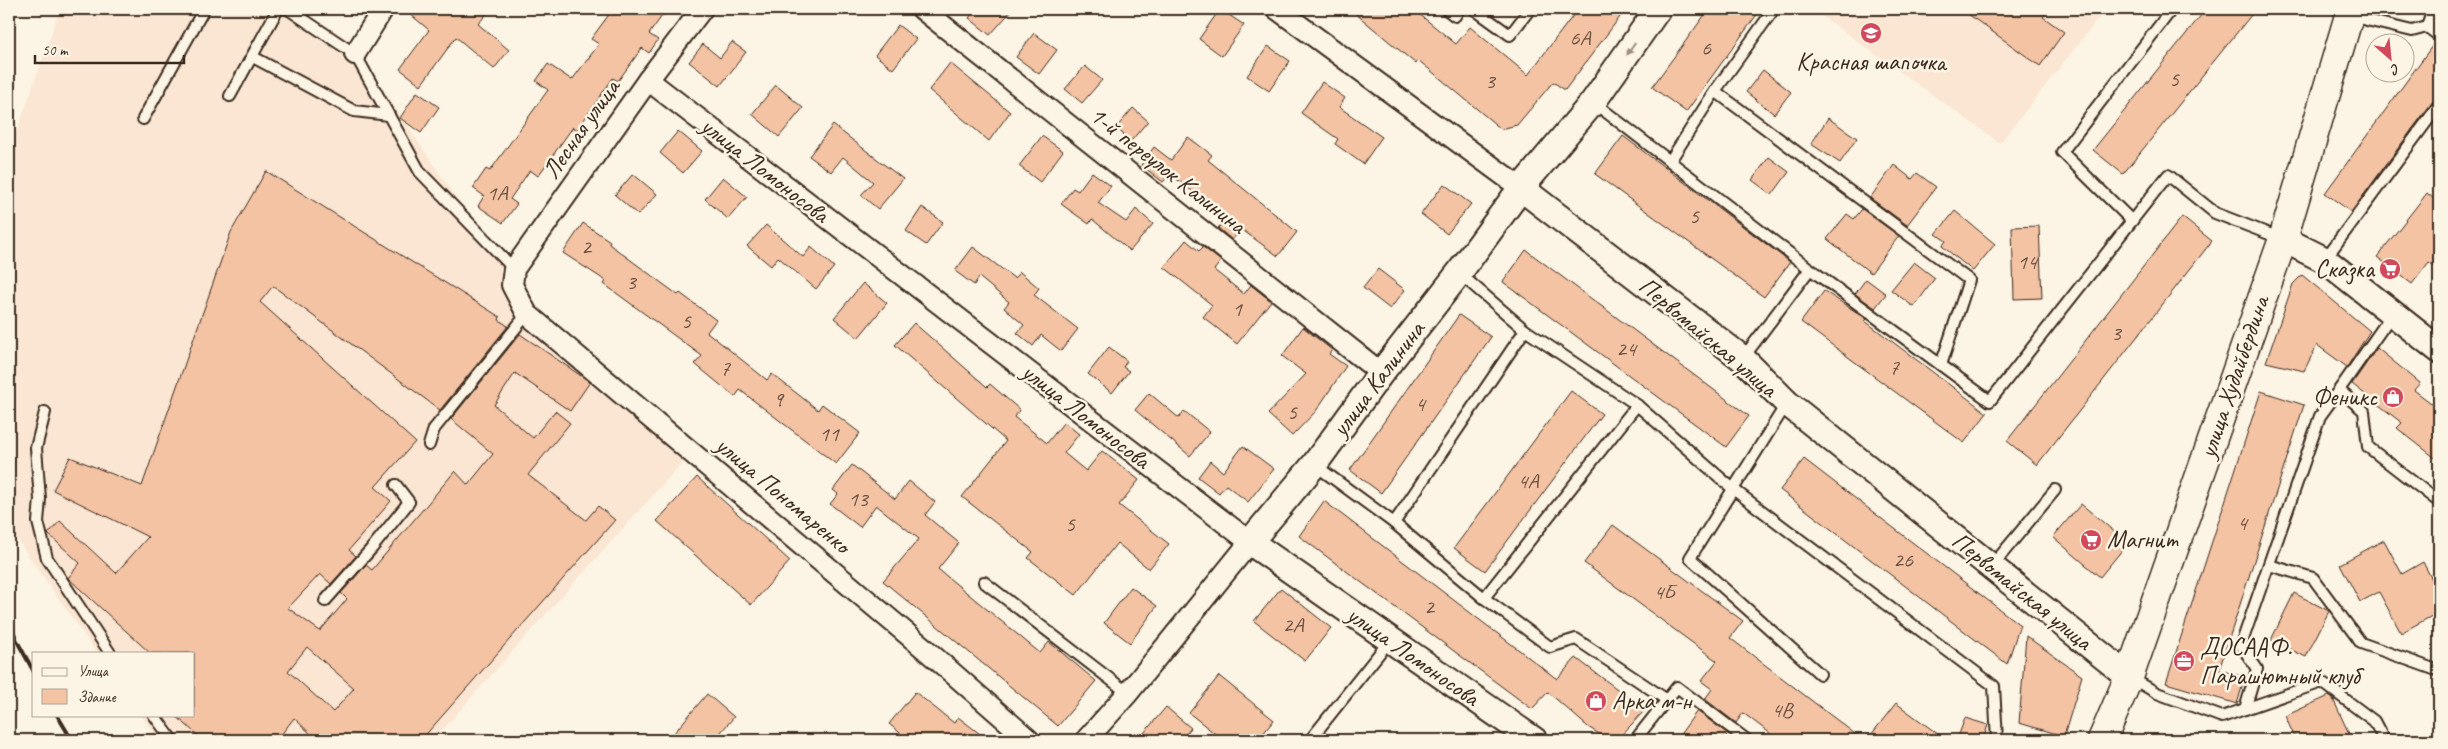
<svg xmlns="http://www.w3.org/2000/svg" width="2448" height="749" viewBox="0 0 2448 749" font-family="Caveat,sans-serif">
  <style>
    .built { fill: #fae6d2 }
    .building { fill: #f4c3a4; stroke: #3b2a1e; fill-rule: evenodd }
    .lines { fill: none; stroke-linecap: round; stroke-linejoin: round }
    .service-casing { stroke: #3b2a1e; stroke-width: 14 }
    .minor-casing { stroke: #3b2a1e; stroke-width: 24 }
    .tertiary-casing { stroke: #3b2a1e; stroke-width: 29 }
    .secondary-casing { stroke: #3b2a1e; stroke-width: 31 }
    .service { stroke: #fcf5e5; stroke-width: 10 }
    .minor { stroke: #fcf5e5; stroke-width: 20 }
    .tertiary { stroke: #fcf5e5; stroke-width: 25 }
    .secondary { stroke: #fcf5e5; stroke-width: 28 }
    .rail { stroke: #3b2a1e; stroke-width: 4 }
    .oneway { fill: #9c9082 }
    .labels { text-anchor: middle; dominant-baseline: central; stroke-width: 5; stroke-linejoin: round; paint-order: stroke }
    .number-label { font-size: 22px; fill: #695040 }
    .poi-label { font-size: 25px; fill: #3b2a1e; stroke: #fcf5e5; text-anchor: start }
    .street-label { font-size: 25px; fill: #3b2a1e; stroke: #fcf5e5 }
  </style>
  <rect width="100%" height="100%" fill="#fcf5e5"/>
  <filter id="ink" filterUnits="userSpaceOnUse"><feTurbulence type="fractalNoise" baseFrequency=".02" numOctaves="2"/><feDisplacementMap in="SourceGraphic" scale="10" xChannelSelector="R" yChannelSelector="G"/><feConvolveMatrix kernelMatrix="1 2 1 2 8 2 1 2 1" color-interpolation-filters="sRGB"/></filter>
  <g filter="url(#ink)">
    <!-- built -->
    <g class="built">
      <path d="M60 9H300L349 40 497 258 529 320 687 457 433 740H159L141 715H194V653H97L9 528V154Z"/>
      <path d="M1812 9H2106L2000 143Z"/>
    </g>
    <!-- building -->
    <g class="building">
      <path d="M404 9H491L478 24 509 50 494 69 456 37 421 85 400 69 429 30Z"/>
      <path d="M613 9H667L649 34 658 40 649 53 642 48 618 81 613 78 577 130 573 127 538 176 530 170 510 199 517 204 503 223 478 206 484 196 473 188 486 169 490 171 548 90 536 81 548 64 572 80 599 44 591 39Z"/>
      <path d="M976 9H1013L990 35 969 18Z"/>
      <path d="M1220 9 1244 25 1222 56 1199 39Z"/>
      <path d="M1350 9H1413L1456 44 1470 27 1528 75 1578 9H1626L1565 90 1553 82 1517 125 1501 129 1418 60 1416 64Z"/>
      <path d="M1709 9H1761L1686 112 1652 87Z"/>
      <path d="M1961 9H2049L2043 17 2064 32 2040 66Z"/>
      <path d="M2206 9H2256L2123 174 2093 150Z"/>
      <path d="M898 25 916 39 893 69 875 55Z"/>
      <path d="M1034 33 1057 50 1039 74 1016 57Z"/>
      <path d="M732 42 746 52 720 86 689 62 703 44 720 58Z"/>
      <path d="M2435 42 2439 43V98L2433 101 2351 212 2325 193Z"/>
      <path d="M1268 46 1290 61 1269 91 1247 76Z"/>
      <path d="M950 63 1010 112 989 141 929 90Z"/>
      <path d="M1085 66 1102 80 1082 103 1065 89Z"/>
      <path d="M1763 70 1791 92 1774 114 1746 92Z"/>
      <path d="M1322 82 1345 98 1339 107 1382 137 1363 164 1335 144 1338 139 1301 113Z"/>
      <path d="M776 85 803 108 779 137 752 114Z"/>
      <path d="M417 92 439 107 421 133 400 118Z"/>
      <path d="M1133 108 1148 121 1131 141 1116 128Z"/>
      <path d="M1828 118 1857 138 1840 163 1811 144Z"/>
      <path d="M833 125 903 179 878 209 861 195 873 182 843 157 831 172 809 156Z"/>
      <path d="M678 131 702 151 683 173 660 153Z"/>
      <path d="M1042 136 1063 151 1040 182 1019 166Z"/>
      <path d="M1623 136 1790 262 1764 297 1595 174Z"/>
      <path d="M1188 137 1212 155 1208 160 1297 232 1278 256 1241 229 1232 240 1218 228 1225 220 1203 203 1205 201 1170 174 1163 182 1141 165 1154 147 1171 160Z"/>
      <path d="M1769 157 1789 172 1772 195 1752 180Z"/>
      <path d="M1894 165 1912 179 1917 173 1936 187 1907 225 1870 198Z"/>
      <path d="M266 171 500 317 499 320 508 326 440 410 273 286 260 302 415 442 375 487 391 501 349 550 356 556 331 584 320 574 288 608 320 631 347 599 341 593 366 565 372 570 455 471 468 485 493 454 451 419 520 334 590 382 570 411 515 373 494 405 533 438 555 411 570 423 528 475 586 520 598 506 615 520 421 740H317L294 718 277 740H203L175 715H194V653H150L68 578 80 563 48 534 60 521 116 573 148 537 53 490 70 457 142 486 231 232ZM307 647 354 688 333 712 288 671Z"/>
      <path d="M1092 172 1111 186 1098 203 1126 222 1136 209 1153 224 1130 251 1092 219 1089 224 1061 204 1073 188 1078 191Z"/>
      <path d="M633 174 657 194 638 215 615 195Z"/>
      <path d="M723 177 747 197 728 219 705 199Z"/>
      <path d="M1444 184 1471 204 1447 234 1421 214Z"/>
      <path d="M2427 193 2439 203V270L2429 262 2412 284 2377 257Z"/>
      <path d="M922 207 943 222 926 245 906 231Z"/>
      <path d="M1862 209 1899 236 1871 273 1827 239 1847 214 1854 219Z"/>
      <path d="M1955 211 1995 244 1973 271 1942 246 1946 241 1936 234Z"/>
      <path d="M2182 217 2212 241 2037 465 2007 441Z"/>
      <path d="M583 223 610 241 609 244 678 295 680 293 716 320 707 332 767 380 772 374 818 410 822 404 860 433 836 464 740 390 735 397 695 364 702 356 604 284 606 281 563 253Z"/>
      <path d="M766 225 803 257 811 247 834 267 816 289 778 257 771 266 747 246Z"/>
      <path d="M2039 226 2042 298 2014 299 2012 227Z"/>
      <path d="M1186 240 1199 251 1203 247 1221 261 1214 270 1244 294 1251 285 1271 301 1237 344 1203 317 1212 305 1164 267Z"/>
      <path d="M973 247 1014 278 1020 272 1039 288 1034 295 1078 329 1061 351 1041 335 1033 346 1017 333 1024 325 1004 308 1009 302 979 277 974 285 955 271Z"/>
      <path d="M1526 250 1749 416 1726 447 1503 282Z"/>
      <path d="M1914 262 1935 278 1914 307 1891 290Z"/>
      <path d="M1378 269 1405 290 1390 309 1363 288Z"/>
      <path d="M2302 275 2370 331 2347 367 2317 345 2304 371 2266 362 2293 284Z"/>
      <path d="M1866 279 1886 294 1875 308 1855 294Z"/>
      <path d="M863 283 887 303 858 338 834 318Z"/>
      <path d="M1824 291 1867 319 1865 321 1987 413 1964 443 1801 322Z"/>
      <path d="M1459 315 1491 337 1381 493 1350 470Z"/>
      <path d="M914 323 987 387 990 384 1020 410 1014 417 1047 443 1064 422 1079 434 1064 453 1086 471 1102 451 1139 480 1119 505 1169 544 1149 569 1117 543 1076 595 1028 558 1033 552 962 497 1006 441 895 345Z"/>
      <path d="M1303 327 1332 350 1329 354 1346 366 1316 411 1292 436 1268 414 1306 374 1282 356Z"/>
      <path d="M1109 347 1127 361 1123 367 1129 371 1112 393 1088 374Z"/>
      <path d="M2377 348 2420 383 2414 390 2439 409V461L2397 428 2402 423 2352 384Z"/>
      <path d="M1571 391 1602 414 1485 571 1454 548Z"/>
      <path d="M2261 391 2304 405 2219 670 2245 677 2237 704 2166 683Z"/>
      <path d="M1149 393 1179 418 1184 411 1210 432 1190 456 1135 410Z"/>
      <path d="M1243 446 1274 469 1248 502 1226 485 1219 493 1198 477 1210 461 1223 472Z"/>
      <path d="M1804 459 2020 625 2007 664 1780 490Z"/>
      <path d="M852 465 895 499 909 481 935 502 925 515 959 543 938 569 1040 653 1049 642 1096 681 1058 726 883 581 919 539 876 505 860 527 830 504 838 494 833 490Z"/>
      <path d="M697 477 790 561 751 605 657 521Z"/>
      <path d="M1324 501 1557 679 1576 658 1645 710 1617 740H1609L1588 727 1548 692 1532 709 1299 536Z"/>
      <path d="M2081 504 2128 543 2100 577 2053 537Z"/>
      <path d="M1613 525 1743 621 1730 638 1863 740H1779L1743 713 1736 723 1705 699 1712 689 1701 681 1717 661 1584 563Z"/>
      <path d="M2384 540 2402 574 2423 562 2439 593V612L2401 633 2379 592 2360 602 2340 564Z"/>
      <path d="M1131 587 1157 606 1130 643 1104 623Z"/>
      <path d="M1281 588 1331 628 1305 661 1254 621Z"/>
      <path d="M2294 593 2329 611 2306 657 2271 640Z"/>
      <path d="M2026 636 2082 676 2064 736 2019 723Z"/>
      <path d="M1219 676 1274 720 1258 740H1223L1189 713Z"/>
      <path d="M915 692 954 723 958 717 988 740H909L889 724Z"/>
      <path d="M707 694 734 717 714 740H668Z"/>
      <path d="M2329 696 2333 699 2352 740H2296L2285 716Z"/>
      <path d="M1896 703 1946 740H1867Z"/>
      <path d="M1166 707 1191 728 1181 740H1138Z"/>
      <path d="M1697 711 1728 734 1724 740H1676Z"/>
      <path d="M1965 718 1988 725 1983 740H1957Z"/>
    </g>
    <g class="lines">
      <!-- service casing -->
      <g class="service-casing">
        <g id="service">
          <path d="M288 9 355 54 420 172 514 269"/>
          <path d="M1446 9 1455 16 1459 9"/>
          <path d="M1474 9 1510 35 1530 9"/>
          <path d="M2433 9 2427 27 2439 36"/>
          <path d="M2350 16 2412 31 2427 27"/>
          <path d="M253 57 354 111 389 115"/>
          <path d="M1715 91 1969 280 1941 365"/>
          <path d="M230 96 278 9"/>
          <path d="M1593 102 1810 269 1990 401 2168 175 2215 213 2282 239"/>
          <path d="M143 119 204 9"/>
          <path d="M1670 161 1715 91 1774 9"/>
          <path d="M2132 221 2062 152 2172 9"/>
          <path d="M2325 259 2439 105"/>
          <path d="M1459 273 1525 330 1637 405 1733 489 1994 686 1997 740"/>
          <path d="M2393 313 2339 390 2364 411 2368 447 2439 502"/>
          <path d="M1743 358 1810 269"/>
          <path d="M1787 403 1690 558 1820 674"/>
          <path d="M45 412 36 448 40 499 38 522 47 558 110 653"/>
          <path d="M429 445 434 429 527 314"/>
          <path d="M1315 465 1394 523 1484 598 1550 647 1576 639 1667 700"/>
          <path d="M1394 523 1525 330"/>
          <path d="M2269 565 2313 578 2361 643 2439 671"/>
          <path d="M1992 566 2055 490"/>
          <path d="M984 582 1128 693"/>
          <path d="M1484 598 1637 405"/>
          <path d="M325 601 372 548 409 502 396 485"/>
          <path d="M2131 678 2157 693 2222 717 2322 682 2374 721 2384 740"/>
          <path d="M2245 709 2257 669 2241 645 2320 416 2339 390"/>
          <path d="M154 715 172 740"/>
          <path d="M1310 740 1390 640"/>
          <path d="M1635 740 1677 687 1747 740"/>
        </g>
      </g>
      <!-- minor casing -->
      <g class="minor-casing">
        <g id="minor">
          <path d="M702 9 648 80 514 269 512 285 527 314 925 649 1029 740"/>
          <path d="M922 9 1381 373"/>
          <path d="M1277 9 1521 188"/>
          <path d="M355 54 383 9"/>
          <path d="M648 80 1250 542 1128 693 1086 740"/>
        </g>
      </g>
      <!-- tertiary casing -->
      <g class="tertiary-casing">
        <g id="tertiary">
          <path d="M1521 188 1743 359 1787 403 2129 677"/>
          <path d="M2283 239 2325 260 2439 350"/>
          <path d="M1534 740 1250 542 1314 465 1381 373 1459 273 1521 188 1593 102 1658 9"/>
        </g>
      </g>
      <!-- secondary casing -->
      <g class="secondary-casing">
        <path id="secondary" d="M2102 740 2129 677 2283 239 2351 9"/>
      </g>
      <!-- service -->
      <use href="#service" class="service"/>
      <!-- minor -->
      <use href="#minor" class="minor"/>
      <!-- tertiary -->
      <use href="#tertiary" class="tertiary"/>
      <!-- secondary -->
      <use href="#secondary" class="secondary"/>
      <!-- rail -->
      <g class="rail">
        <path d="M9 620 17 641 34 672"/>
        <path d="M57 715 72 740"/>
      </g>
    </g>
    <!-- one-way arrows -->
    <defs><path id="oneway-solid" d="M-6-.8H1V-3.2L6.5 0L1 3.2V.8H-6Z" transform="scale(1.25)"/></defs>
    <use class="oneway" href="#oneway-solid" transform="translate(1631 49) rotate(125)"/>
  </g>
  <!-- icons -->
  <defs>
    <g id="school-disc" transform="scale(1.125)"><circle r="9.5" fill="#d1495b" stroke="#fcf5e5"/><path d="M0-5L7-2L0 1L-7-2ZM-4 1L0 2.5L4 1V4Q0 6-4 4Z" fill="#fff"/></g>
    <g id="supermarket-disc" transform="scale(1.125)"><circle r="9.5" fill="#d1495b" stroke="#fcf5e5"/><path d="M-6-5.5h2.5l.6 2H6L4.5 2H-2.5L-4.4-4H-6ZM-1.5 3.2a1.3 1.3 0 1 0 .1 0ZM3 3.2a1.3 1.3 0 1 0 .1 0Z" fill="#fff"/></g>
    <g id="shop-disc" transform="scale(1.125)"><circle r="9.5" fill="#d1495b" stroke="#fcf5e5"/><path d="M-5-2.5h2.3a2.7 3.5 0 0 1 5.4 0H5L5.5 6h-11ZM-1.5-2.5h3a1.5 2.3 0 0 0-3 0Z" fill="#fff"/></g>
    <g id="office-disc" transform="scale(1.125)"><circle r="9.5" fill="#d1495b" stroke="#fcf5e5"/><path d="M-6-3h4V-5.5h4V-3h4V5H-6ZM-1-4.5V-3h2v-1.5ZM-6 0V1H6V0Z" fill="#fff"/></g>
  </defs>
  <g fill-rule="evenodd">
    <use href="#school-disc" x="1871" y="33"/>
    <use href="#supermarket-disc" x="2390" y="269"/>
    <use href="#shop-disc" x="2393" y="397"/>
    <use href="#supermarket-disc" x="2091" y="540"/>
    <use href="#office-disc" x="2184" y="661"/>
    <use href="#shop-disc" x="1596" y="701"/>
  </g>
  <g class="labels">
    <!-- number labels -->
    <g class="number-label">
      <text x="1580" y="38">6А</text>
      <text x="1706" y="48">6</text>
      <text x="2174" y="79">5</text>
      <text x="1490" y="81">3</text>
      <text x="497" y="193">1А</text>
      <text x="1694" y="216">5</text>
      <text x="586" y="247">2</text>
      <text x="2027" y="262">14</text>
      <text x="631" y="282">3</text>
      <text x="1237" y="309">1</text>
      <text x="686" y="321">5</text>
      <text x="2116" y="333">3</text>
      <text x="1626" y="349">24</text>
      <text x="1894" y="367">7</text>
      <text x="725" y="368">7</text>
      <text x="778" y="399">9</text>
      <text x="1420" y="404">4</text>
      <text x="1292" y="412">5</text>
      <text x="829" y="434">11</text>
      <text x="1528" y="481">4А</text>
      <text x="858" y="499">13</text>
      <text x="2242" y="523">4</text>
      <text x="1070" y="524">5</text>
      <text x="1903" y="560">26</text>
      <text x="1664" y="592">4Б</text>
      <text x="1429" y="607">2</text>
      <text x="1293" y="625">2А</text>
      <text x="1782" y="710">4В</text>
    </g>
    <!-- poi labels -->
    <g class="poi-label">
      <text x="1871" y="62" text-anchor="middle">Красная шапочка</text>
      <text x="2374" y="269" text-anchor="end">Сказка</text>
      <text x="2377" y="397" text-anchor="end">Феникс</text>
      <text x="2107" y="540">Магнит</text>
      <text x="2200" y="647">ДОСААФ.<tspan x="2200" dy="29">Парашютный клуб</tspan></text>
      <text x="1612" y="701">Арка м-н</text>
    </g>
    <!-- street labels -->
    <g class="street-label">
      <text transform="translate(581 129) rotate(-55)">Лесная улица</text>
      <text transform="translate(765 170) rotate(38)">улица Ломоносова</text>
      <text transform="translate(1168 170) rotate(38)">1-й переулок Калинина</text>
      <text transform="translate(1708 337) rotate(40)">Первомайская улица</text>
      <text transform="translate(2234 377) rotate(-71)">улица Худайбердина</text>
      <text transform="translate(1378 379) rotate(-53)">улица Калинина</text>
      <text transform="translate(1086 416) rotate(38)">улица Ломоносова</text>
      <text transform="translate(783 495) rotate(40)">улица Пономаренко</text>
      <text transform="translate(2022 591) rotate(39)">Первомайская улица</text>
      <text transform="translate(1413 656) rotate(35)">улица Ломоносова</text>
    </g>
  </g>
  <!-- margin -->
  <rect width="2448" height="749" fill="none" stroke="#fcf5e5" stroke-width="30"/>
  <rect x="15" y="15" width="2418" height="719" fill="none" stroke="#3b2a1e" stroke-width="2" filter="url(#ink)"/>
  <!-- legend -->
  <rect x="32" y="652" width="162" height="65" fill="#fcf5e5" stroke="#afa495"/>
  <rect x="42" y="668" width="25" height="8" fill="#fcf5e5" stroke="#afa495"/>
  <text x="78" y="676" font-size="15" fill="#3b2a1e">Улица</text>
  <rect x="42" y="689" width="25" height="15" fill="#f4c3a4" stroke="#afa495"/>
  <text x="78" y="702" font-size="15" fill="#3b2a1e">Здание</text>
  <!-- north arrow -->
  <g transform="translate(2390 58) rotate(153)"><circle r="24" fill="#fcf5e5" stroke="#afa495"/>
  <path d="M0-4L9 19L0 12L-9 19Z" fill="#d1495b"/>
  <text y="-8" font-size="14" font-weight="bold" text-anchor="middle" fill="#3b2a1e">С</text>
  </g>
  <!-- scale -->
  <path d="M35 55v8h149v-8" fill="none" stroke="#3b2a1e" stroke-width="2.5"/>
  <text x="42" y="55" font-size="15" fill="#3b2a1e" stroke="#fcf5e5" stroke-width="4" paint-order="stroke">50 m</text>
</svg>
